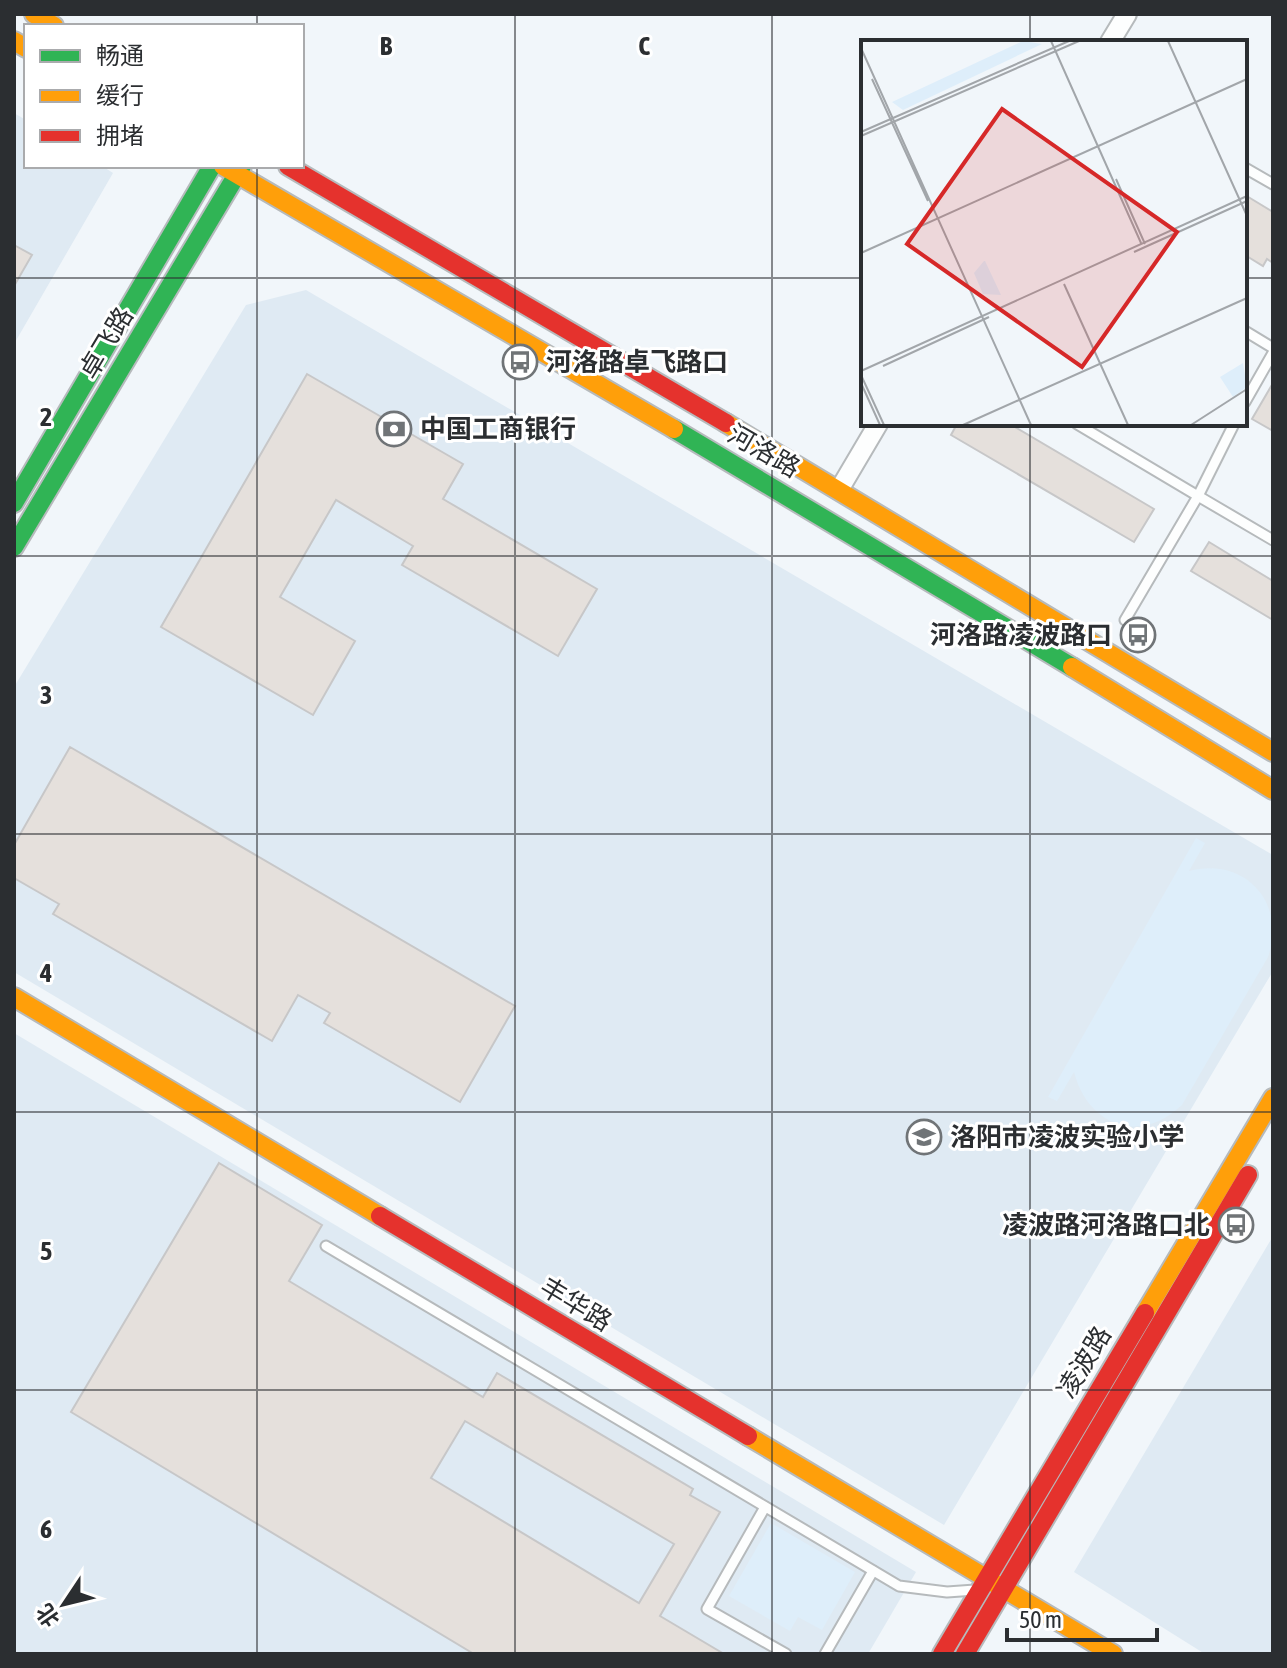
<svg xmlns="http://www.w3.org/2000/svg" width="1287" height="1668" viewBox="0 0 1287 1668" font-family="'Asap Condensed','Noto Sans SC',sans-serif">
  <style>
    .built { fill: #dfeaf3 }
    .green { fill: #deeefa }
    .building { fill: #e5e0dc; stroke: #c7c7c8; stroke-width: 2; fill-rule: evenodd }
    .lines { fill: none; stroke-linecap: round; stroke-linejoin: round }
    .lane-casing { stroke: #b6babc; stroke-width: 13 }
    .street-casing { stroke: #b6babc; stroke-width: 22 }
    .fast-casing { stroke: #b6babc; stroke-width: 22 }
    .slow-casing { stroke: #b6babc; stroke-width: 22 }
    .jam-casing { stroke: #b6babc; stroke-width: 22 }
    .lane { stroke: #fdfefe; stroke-width: 9 }
    .street { stroke: #fdfefe; stroke-width: 18 }
    .fast { stroke: #30b455; stroke-width: 18 }
    .slow { stroke: #ff9f0a; stroke-width: 18 }
    .jam { stroke: #e5322d; stroke-width: 18 }
    .grid { fill: none; stroke: #2b2e31; stroke-width: 2; stroke-opacity: 0.55 }
    .labels { text-anchor: middle; dominant-baseline: central; stroke-width: 6; stroke-linejoin: round; paint-order: stroke }
    .street-label { font-size: 26px; fill: #2b2e31; stroke: #fff }
    .poi-label { font-size: 26px; font-weight: bold; fill: #2b2e31; stroke: #fff; text-anchor: start }
    .inset-road { fill: none; stroke: #a2a6aa; stroke-width: 2 }
    .view { fill: #d62828; fill-opacity: 0.15; stroke: #d62828; stroke-width: 4 }
    .inset-edge { fill: none; stroke: #2b2e31; stroke-width: 4 }
    .grid-label { font-size: 26px; text-anchor: middle; font-weight: bold; fill: #2b2e31; stroke: #fff; stroke-width: 6; stroke-linejoin: round; paint-order: stroke }
  </style>
  <rect width="100%" height="100%" fill="#f1f6fa"/>
  <!-- built -->
  <g class="built">
    <path d="M14 113 26 120V166H102L113 173 14 344Z"/>
    <path d="M306 290 1273 855V971L944 1525 14 972V687L246 305Z"/>
    <path d="M14 1033 916 1572 868 1654H14Z"/>
    <path d="M1273 1236V1654H1205L1074 1572Z"/>
  </g>
  <!-- green -->
  <g class="green">
    <path d="M1196 838 1205 843 1189 871C1245 856 1287 903 1268 957L1182 1105C1140 1145 1088 1126 1074 1072L1057 1101 1048 1097Z"/>
    <path d="M771 1523 855 1572 822 1630 798 1617 790 1631 729 1596Z"/>
  </g>
  <!-- building -->
  <g class="building">
    <path d="M1245 195 1273 212V263L1267 259 1263 266 1245 255Z"/>
    <path d="M14 245 32 255 14 286Z"/>
    <path d="M307 374 463 464 443 499 597 589 558 656 402 565 413 546 336 500 280 597 355 641 313 715 161 627Z"/>
    <path d="M1273 383V431L1252 419Z"/>
    <path d="M957 424H1010L1154 509 1134 542 951 435Z"/>
    <path d="M1209 542 1273 581V620L1191 571Z"/>
    <path d="M70 747 515 1006 460 1102 324 1023 330 1013 298 995 272 1041 53 914 59 904 14 878V845Z"/>
    <path d="M219 1163 322 1225 289 1281 483 1397 497 1373 693 1489 690 1495 720 1512 660 1616 724 1654H474L71 1412ZM465 1421 674 1544 639 1603 431 1478Z"/>
  </g>
  <g class="lines">
    <!-- lane casing -->
    <g class="lane-casing">
      <g id="lane">
        <path d="M1245 168 1273 184"/>
        <path d="M1245 331 1273 348"/>
        <path d="M1245 402 1273 353"/>
        <path d="M1077 424 1198 496 1234 424"/>
        <path d="M1125 620 1198 496 1273 540"/>
        <path d="M326 1246 899 1586 947 1592 975 1590"/>
        <path d="M765 1507 707 1609 786 1654"/>
        <path d="M825 1654 873 1571"/>
      </g>
    </g>
    <!-- street casing -->
    <g class="street-casing">
      <g id="street">
        <path d="M1110 42 1127 14"/>
        <path d="M839 490 878 424"/>
      </g>
    </g>
    <!-- fast casing -->
    <g class="fast-casing">
      <g id="fast">
        <path d="M674 429 1072 667"/>
        <path d="M14 503 212 166"/>
        <path d="M14 547 242 166"/>
      </g>
    </g>
    <!-- slow casing -->
    <g class="slow-casing">
      <g id="slow">
        <path d="M34 14 54 26"/>
        <path d="M14 41 26 48"/>
        <path d="M223 166 674 429"/>
        <path d="M726 423 1273 752"/>
        <path d="M1072 667 1273 790"/>
        <path d="M14 997 380 1216"/>
        <path d="M1145 1313 1273 1098"/>
        <path d="M748 1436 1113 1654"/>
      </g>
    </g>
    <!-- jam casing -->
    <g class="jam-casing">
      <g id="jam">
        <path d="M288 166 726 423"/>
        <path d="M380 1216 748 1436"/>
        <path d="M942 1654 1145 1313"/>
        <path d="M965 1654 1248 1175"/>
      </g>
    </g>
    <!-- lane -->
    <use href="#lane" class="lane"/>
    <!-- street -->
    <use href="#street" class="street"/>
    <!-- fast -->
    <use href="#fast" class="fast"/>
    <!-- slow -->
    <use href="#slow" class="slow"/>
    <!-- jam -->
    <use href="#jam" class="jam"/>
  </g>
  <!-- grid -->
  <path class="grid" d="M257 14V26M515 14V1654M772 14V1654M1030 14V42M257 166V1654M14 278H863M1245 278H1273M1030 424V1654M14 556H1273M14 834H1273M14 1112H1273M14 1390H1273"/>
  <!-- icons -->
  <defs>
    <g id="bus-ring" transform="scale(1.8)"><circle r="9.5" fill="#fff" stroke="#707477" stroke-width="1.5"/><path d="M-5-6H5V4H4V6H2V4H-2V6H-4V4H-5ZM-3.5-4V0h7V-4ZM-3.5 1.2v1.5H-2V1.2ZM2 1.2v1.5H3.5V1.2Z" fill="#707477"/></g>
    <g id="bank-ring" transform="scale(1.8)"><circle r="9.5" fill="#fff" stroke="#707477" stroke-width="1.5"/><path d="M-6-4H6V4H-6ZM0-2.3a2.3 2.3 0 1 0 0 4.6a2.3 2.3 0 1 0 0-4.6Z" fill="#707477"/></g>
    <g id="school-ring" transform="scale(1.8)"><circle r="9.5" fill="#fff" stroke="#707477" stroke-width="1.5"/><path d="M0-5L7-2L0 1L-7-2ZM-4 1L0 2.5L4 1V4Q0 6-4 4Z" fill="#707477"/></g>
  </defs>
  <g fill-rule="evenodd">
    <use href="#bus-ring" x="520" y="362"/>
    <use href="#bank-ring" x="394" y="429"/>
    <use href="#bus-ring" x="1138" y="635"/>
    <use href="#school-ring" x="924" y="1137"/>
    <use href="#bus-ring" x="1236" y="1225"/>
  </g>
  <g class="labels">
    <!-- street labels -->
    <g class="street-label">
      <text transform="translate(106 343) rotate(-59)">卓飞路</text>
      <text transform="translate(764 451) rotate(30)">河洛路</text>
      <text transform="translate(576 1304) rotate(31)">丰华路</text>
      <text transform="translate(1084 1362) rotate(-59)">凌波路</text>
    </g>
    <!-- poi labels -->
    <g class="poi-label">
      <text x="546" y="362">河洛路卓飞路口</text>
      <text x="420" y="429">中国工商银行</text>
      <text x="1112" y="635" text-anchor="end">河洛路凌波路口</text>
      <text x="950" y="1137">洛阳市凌波实验小学</text>
      <text x="1210" y="1225" text-anchor="end">凌波路河洛路口北</text>
    </g>
  </g>
  <!-- overview -->
  <g transform="translate(861 40)">
    <rect width="386" height="386" fill="#f1f6fa"/>
    <path d="M162 1 181 4 42 70 31 62ZM123 221H124L140 255 122 254 113 233ZM382 323 386 347 372 357 359 337Z" fill="#deeefa"/>
    <path class="inset-road" d="M190 1 280 203M307 1 386 176M0 8 170 385M11 39 67 161M0 92 208 1M0 96 218 1M255 139 284 204M273 212 386 161M0 213 386 39M203 244 267 385M22 326 128 277M0 331 386 156M0 335 23 385M0 343 19 385M102 385 386 258M330 385 386 349"/>
    <path class="view" d="M141 69 316 192 221 327 46 204Z"/>
    <rect width="386" height="386" class="inset-edge"/>
  </g>
  <g class="grid-label">
    <text x="386" y="55">B</text>
    <text x="644" y="55">C</text>
    <text x="46" y="426">2</text>
    <text x="46" y="704">3</text>
    <text x="46" y="982">4</text>
    <text x="46" y="1260">5</text>
    <text x="46" y="1538">6</text>
  </g>
  <!-- border -->
  <rect width="1287" height="1668" fill="none" stroke="#2b2e31" stroke-width="32"/>
  <!-- legend -->
  <rect x="24" y="24" width="280" height="144" fill="#ffffff" stroke="#aaabad" stroke-width="2"/>
  <rect x="40" y="50" width="40" height="12" fill="#30b455" stroke="#aaabad" stroke-width="2"/>
  <text x="96" y="64" font-size="24" fill="#2b2e31">畅通</text>
  <rect x="40" y="90" width="40" height="12" fill="#ff9f0a" stroke="#aaabad" stroke-width="2"/>
  <text x="96" y="104" font-size="24" fill="#2b2e31">缓行</text>
  <rect x="40" y="130" width="40" height="12" fill="#e5322d" stroke="#aaabad" stroke-width="2"/>
  <text x="96" y="144" font-size="24" fill="#2b2e31">拥堵</text>
  <!-- north arrow -->
  <g transform="translate(64 1604) rotate(235)" stroke="#ffffff" stroke-width="6" paint-order="stroke">
  <path d="M0-6L14 30L0 20L-14 30Z" fill="#2b2e31"/>
  <text y="-12" font-size="22" font-weight="bold" text-anchor="middle" fill="#2b2e31">北</text>
  </g>
  <!-- scale -->
  <path d="M1007 1628v12h150v-12" fill="none" stroke="#2b2e31" stroke-width="4"/>
  <text x="1019" y="1628" font-size="24" fill="#2b2e31" stroke="#ffffff" stroke-width="6" paint-order="stroke">50 m</text>
</svg>
